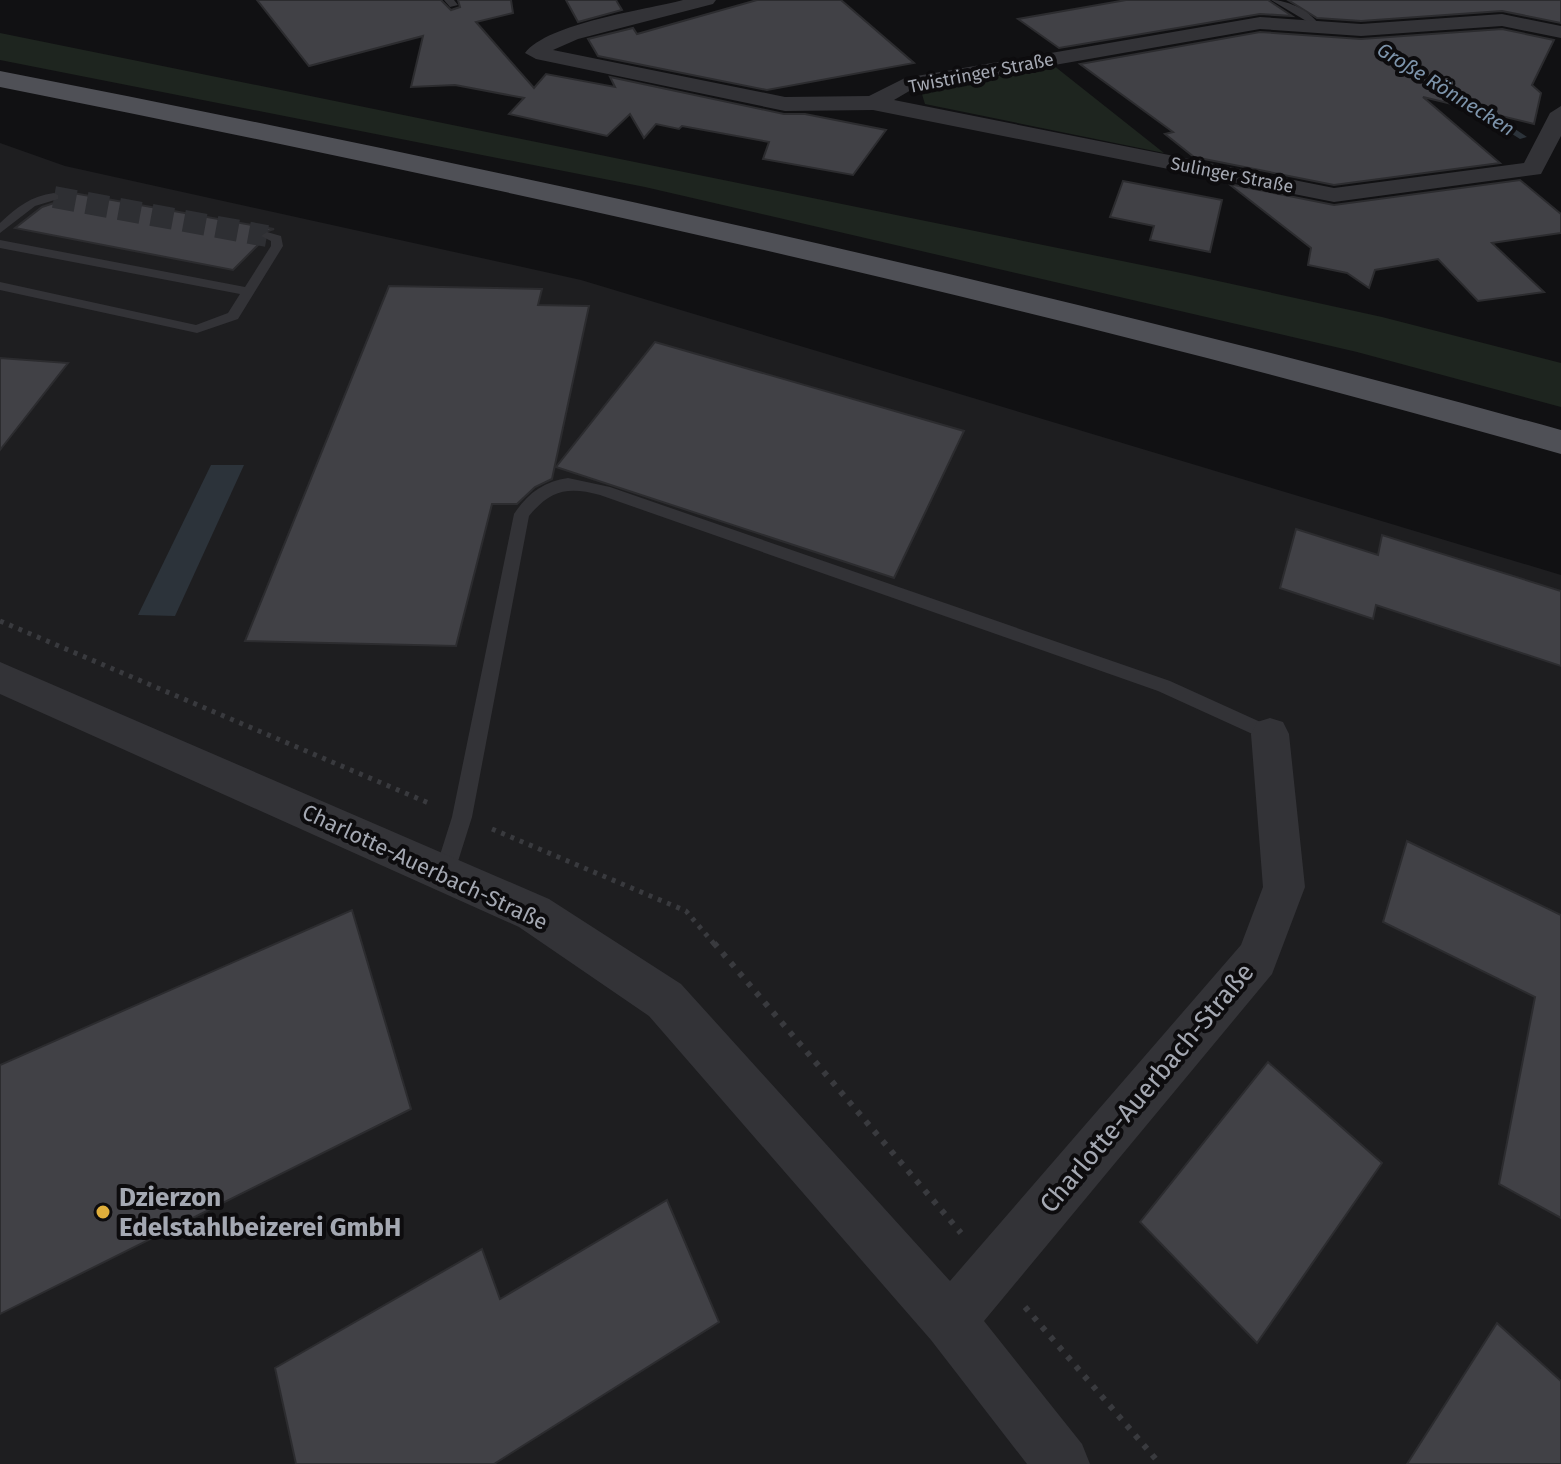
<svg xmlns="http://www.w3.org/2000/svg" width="1561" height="1464" viewBox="0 0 1561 1464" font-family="'Fira Sans',sans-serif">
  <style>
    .built { fill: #1e1e20 }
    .green { fill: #1e251f }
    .water { fill: #2c333a }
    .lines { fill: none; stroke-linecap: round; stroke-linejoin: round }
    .stream { fill: #2c333a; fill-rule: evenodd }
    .building { fill: #414146; stroke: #2c2c2f; stroke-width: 2 }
    .minor-tunnel { stroke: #2e2f33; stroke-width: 22; stroke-dasharray: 22 11; stroke-linecap: butt }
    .path-far1 { stroke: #393a3e; stroke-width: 5; stroke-dasharray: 4 6; stroke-linecap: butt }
    .path { stroke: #393a3e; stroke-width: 6; stroke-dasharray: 5 8; stroke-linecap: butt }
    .service { fill: #333337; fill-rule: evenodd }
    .minor { fill: #333337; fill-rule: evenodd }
    .primary { fill: #4f5056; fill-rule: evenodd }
    .poi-dot { fill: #e1af3b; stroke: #0d0c0e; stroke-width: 3 }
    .labels { text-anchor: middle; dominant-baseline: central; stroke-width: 8; stroke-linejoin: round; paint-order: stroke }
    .far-street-label { font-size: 18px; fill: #a4a8b2; stroke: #0d0c0e }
    .far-water-label { font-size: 20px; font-style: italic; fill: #7d94ab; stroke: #0d0c0e }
    .street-label { font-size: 22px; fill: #a4a8b2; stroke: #0d0c0e }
    .near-street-label { font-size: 26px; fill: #a4a8b2; stroke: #0d0c0e }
    .near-poi-label { font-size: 26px; font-weight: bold; fill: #a4a8b2; stroke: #0d0c0e; text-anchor: start }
  </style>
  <rect width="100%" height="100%" fill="#111113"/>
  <!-- built -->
  <path class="built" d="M0 143 65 166 581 280 1561 575V1464H0Z"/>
  <!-- green -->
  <g class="green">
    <path d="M0 33 1186 274 1382 317 1561 363V407L1357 352 645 187 0 60Z"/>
    <path d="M1053 65 1164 153 925 104 921 91Z"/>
  </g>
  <!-- water -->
  <path class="water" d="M211 465H244L175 616 138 615Z"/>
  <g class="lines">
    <!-- stream -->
    <path class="stream" d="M1463 99H1469L1527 137 1520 139 1463 103Z"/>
  </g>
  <!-- building -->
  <g class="building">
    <path d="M257 0H441L451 10 460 7 458 0H511L513 13 476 22 534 88 546 74 615 87 610 77 784 114H805L886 130 853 175 763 159 769 142 682 126 679 129 656 124 644 138 630 114 607 136 509 114 524 98 455 85 411 87 423 36 309 66Z"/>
    <path d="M566 0H616L622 10 578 22Z"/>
    <path d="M757 0H841L914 63 767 90 598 56 588 39 633 28 637 34Z"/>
    <path d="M1126 0H1268L1292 16 1260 14 1059 48 1018 19Z"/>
    <path d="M1288 0H1561V23L1502 11 1361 21 1317 18Z"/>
    <path d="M1502 29 1554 40 1532 85 1541 93 1534 124 1423 97 1500 163 1334 185 1194 157 1165 134 1173 132 1080 64 1260 32 1361 39Z"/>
    <path d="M1520 180 1561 214V233L1492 243 1544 292 1478 301 1438 259 1375 270 1369 288 1347 273 1308 265 1311 248 1229 184 1334 205Z"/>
    <path d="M1123 181 1222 200 1210 252 1150 240 1154 226 1110 217Z"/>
    <path d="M62 191 274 229 259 234 263 240 233 270 15 228 42 207 60 201Z"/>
    <path d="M389 286 542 289 538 305 589 306 552 479 535 487 517 504H492L456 646 245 641Z"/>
    <path d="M655 342 964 431 894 578 556 467Z"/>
    <path d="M0 358 68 363 0 450Z"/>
    <path d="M1296 529 1378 555 1382 535 1561 591V666L1376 605 1373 619 1280 588Z"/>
    <path d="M1407 841 1561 915V1218L1499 1184 1535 997 1383 922Z"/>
    <path d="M352 910 411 1109 0 1314V1065Z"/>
    <path d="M1268 1062 1382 1163 1257 1343 1140 1222Z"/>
    <path d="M667 1200 719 1322 494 1464H296L275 1368 482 1249 500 1299Z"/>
    <path d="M1497 1323 1561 1381V1464H1407Z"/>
  </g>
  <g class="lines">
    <!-- minor-tunnel -->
    <path class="minor-tunnel" d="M54 197 267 236"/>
    <!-- path-far1 -->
    <g class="path-far1">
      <path d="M0 621 431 804"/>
      <path d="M492 829 686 911 715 945"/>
    </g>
    <!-- path -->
    <g class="path">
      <path d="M714 943 961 1233"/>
      <path d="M1025 1307 1160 1464"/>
    </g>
    <!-- service -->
    <g class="service">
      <path d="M444 0H454L458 5 450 7Z"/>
      <path d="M1271 0C1289 0 1313 12 1321 28L1313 30 1308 22Z"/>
      <path d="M54 193 58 195V199L35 206 0 233V223C17 207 31 196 54 193Z"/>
      <path d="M267 232 281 236 283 246 238 319 197 333 0 290V282L196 325 228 313 240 294 0 248V240L245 287 271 246V241L261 236Z"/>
      <path d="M568 478 610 487 1170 681 1276 729 1279 734 1276 739 1270 742 1158 691 600 495C568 486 550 490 529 516L472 817 454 874 451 881 444 883 437 881 434 874 452 817 514 514C527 494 544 481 568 478Z"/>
    </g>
    <!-- minor -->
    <g class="minor">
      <path d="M683 0H716L713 4 578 39 553 50 785 97 869 96 905 78 1260 17 1361 24 1502 14 1561 26V38L1502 26 1361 36 1260 29 911 90 894 100 1334 188 1524 163 1550 113 1561 106V136L1541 174 1334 202 873 110 785 111 536 59 525 53C548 23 645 10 683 0Z"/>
      <path d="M0 662 549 899 681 984 950 1281 1241 945 1263 887 1251 734 1257 722 1270 718 1283 722 1289 734 1305 887 1272 974 984 1321 1082 1444 1090 1464H1027L931 1340 649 1016 519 927 0 694Z"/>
    </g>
    <!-- primary -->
    <path class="primary" d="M0 71C525 174 1046 288 1561 430V454C1044 307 527 192 0 87Z"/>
  </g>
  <!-- markers -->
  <circle class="poi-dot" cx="103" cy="1212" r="8"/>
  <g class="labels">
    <!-- far-street labels -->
    <g class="far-street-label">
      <text transform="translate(981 73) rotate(-11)">Twistringer Straße</text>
      <text transform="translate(1232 175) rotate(11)">Sulinger Straße</text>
    </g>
    <!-- far-water labels -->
    <g class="far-water-label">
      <text transform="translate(1446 89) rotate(32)">Große Rönnecken</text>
    </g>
    <!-- street labels -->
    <g class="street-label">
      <text transform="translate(425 867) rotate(25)">Charlotte-Auerbach-Straße</text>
    </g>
    <!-- near-street labels -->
    <g class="near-street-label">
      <text transform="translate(1147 1088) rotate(-50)">Charlotte-Auerbach-Straße</text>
    </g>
    <!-- near-poi labels -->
    <g class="near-poi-label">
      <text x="119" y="1197">Dzierzon<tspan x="119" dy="30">Edelstahlbeizerei GmbH</tspan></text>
    </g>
  </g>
</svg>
